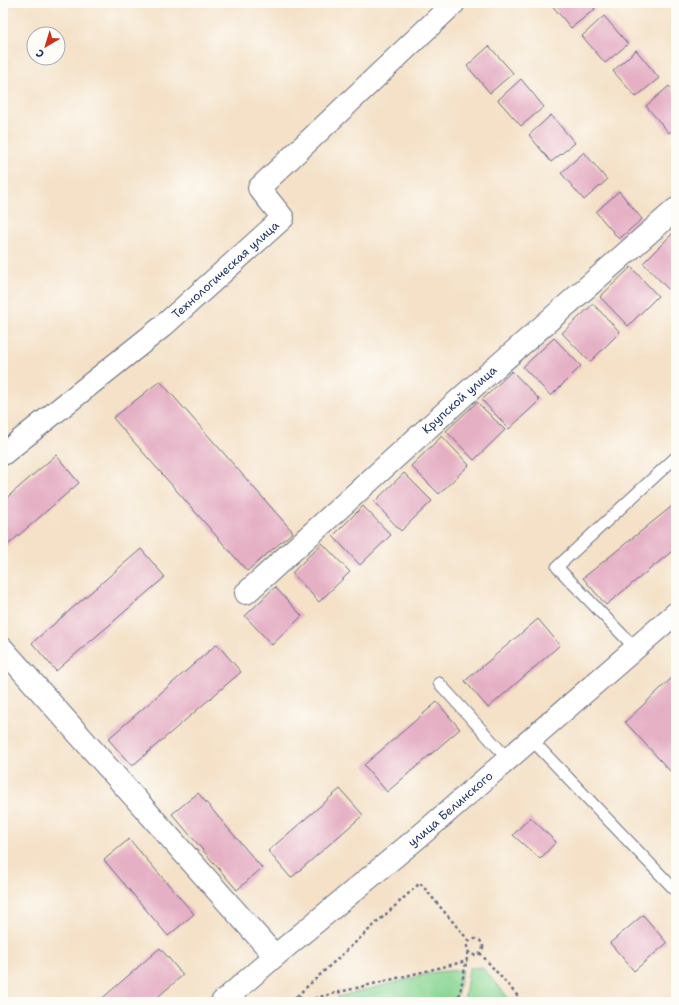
<svg xmlns="http://www.w3.org/2000/svg" width="679" height="1005" viewBox="0 0 679 1005" font-family="'Shantell Sans',sans-serif">
  <style>
    .green { fill: #89d592; stroke: #528278 }
    .building { fill: #e5afc4 }
    .lines { fill: none; stroke-linecap: round; stroke-linejoin: round }
    .service-casing { stroke: #676d83; stroke-width: 13 }
    .minor-casing { stroke: #676d83; stroke-width: 24 }
    .path { stroke: #676d83; stroke-width: 2.5; stroke-dasharray: 3 3; stroke-linecap: butt }
    .service { stroke: #fff; stroke-width: 11 }
    .minor { stroke: #fff; stroke-width: 22 }
    .labels { text-anchor: middle; dominant-baseline: central; stroke-width: 4; stroke-linejoin: round; paint-order: stroke }
    .street-label { font-size: 12px; fill: #1b2f5e; stroke: #fdfcf7 }
  </style>
  <rect width="100%" height="100%" fill="#fdfcf7"/>
  <filter id="ink" filterUnits="userSpaceOnUse"><feTurbulence type="fractalNoise" baseFrequency=".025" numOctaves="2"/><feDisplacementMap in="SourceGraphic" scale="8" xChannelSelector="R" yChannelSelector="G"/><feConvolveMatrix kernelMatrix="1 2 1 2 8 2 1 2 1" color-interpolation-filters="sRGB"/></filter>
  <filter id="wash" filterUnits="userSpaceOnUse"><feTurbulence type="fractalNoise" baseFrequency=".012" numOctaves="4" result="noise"/><feDisplacementMap in="SourceGraphic" scale="16" xChannelSelector="R" yChannelSelector="G"/><feGaussianBlur stdDeviation="0.9" result="paint"/><feColorMatrix in="noise" values="0 0 0 0 0 0 0 0 0 0 0 0 0 0 0 0 0 1.4 0 .05"/><feComposite in="paint" operator="in"/></filter>
  <g filter="url(#wash)">
    <rect width="100%" height="100%" fill="#f4e1c7"/>
    <!-- green -->
    <g class="green">
      <path d="M482 967 512 1002H464L469 968Z"/>
      <path d="M462 970 456 1002H341L337 997 436 972Z"/>
    </g>
    <g id="blocks">
      <!-- building -->
      <g class="building">
        <path d="M550 3H590L595 9 571 28Z"/>
        <path d="M604 16 628 44 605 63 582 36Z"/>
        <path d="M489 46 513 73 490 93 467 66Z"/>
        <path d="M636 50 659 78 636 97 613 71Z"/>
        <path d="M521 79 544 107 521 126 498 100Z"/>
        <path d="M669 86 676 95V127L669 133 646 106Z"/>
        <path d="M551 115 575 143 551 162 529 135Z"/>
        <path d="M584 152 607 180 584 200 561 173Z"/>
        <path d="M619 191 642 219 619 239 596 212Z"/>
        <path d="M673 233 676 236V286L670 291 643 263Z"/>
        <path d="M631 267 658 296 628 326 600 297Z"/>
        <path d="M593 304 620 332 590 362 562 333Z"/>
        <path d="M554 338 581 366 551 396 523 367Z"/>
        <path d="M512 371 540 400 509 429 482 400Z"/>
        <path d="M160 381 293 532 247 571 113 418Z"/>
        <path d="M477 402 505 430 474 460 446 431Z"/>
        <path d="M442 436 469 465 439 494 411 466Z"/>
        <path d="M56 455 79 483 3 549V501Z"/>
        <path d="M404 473 432 501 401 531 374 502Z"/>
        <path d="M676 503V548L606 605 583 578Z"/>
        <path d="M363 506 391 535 360 565 333 536Z"/>
        <path d="M322 543 350 572 319 602 292 573Z"/>
        <path d="M141 549 165 577 56 671 32 643Z"/>
        <path d="M275 587 302 616 272 645 245 616Z"/>
        <path d="M538 619 560 645 488 708 465 681Z"/>
        <path d="M217 644 241 672 132 766 108 739Z"/>
        <path d="M676 674V767L671 772 625 722Z"/>
        <path d="M437 702 460 729 387 792 364 765Z"/>
        <path d="M340 789 363 815 291 878 268 851Z"/>
        <path d="M198 793 262 868 237 890 172 814Z"/>
        <path d="M530 817 556 842 540 859 513 835Z"/>
        <path d="M129 839 194 914 168 936 104 860Z"/>
        <path d="M643 915 667 943 634 971 610 943Z"/>
        <path d="M160 948 183 975 152 1002H98Z"/>
      </g>
    </g>
  </g>
  <g filter="url(#ink)">
    <use href="#blocks" fill-opacity="0" stroke="#676d83" stroke-width="1"/>
    <g class="lines">
      <!-- service casing -->
      <g class="service-casing">
        <g id="service">
          <path d="M635 648 557 567 676 457"/>
          <path d="M439 683 508 759"/>
          <path d="M531 739 676 891"/>
        </g>
      </g>
      <!-- minor casing -->
      <g class="minor-casing">
        <g id="minor">
          <path id="s1" d="M3 454 162 327 283 218 259 188 454 3"/>
          <path id="s2" d="M246 593 462 397 676 209"/>
          <path d="M3 649 275 956"/>
          <path id="s3" d="M222 1002 275 956 422 834 676 613"/>
        </g>
      </g>
      <!-- path -->
      <g class="path">
        <circle cx="475" cy="947" r="8"/>
        <path d="M480 953 523 1002"/>
        <path d="M303 1001 467 961"/>
        <path d="M290 1002 298 995 303 1002"/>
        <path d="M295 1002 298 995 420 883 469 941"/>
        <path d="M458 1002 468 953"/>
      </g>
      <!-- service -->
      <use href="#service" class="service"/>
      <!-- minor -->
      <use href="#minor" class="minor"/>
    </g>
  </g>
  <g class="labels">
    <!-- street labels -->
    <g class="street-label">
      <text stroke="none"><textPath href="#s1" startOffset="289">Технологическая улица</textPath></text>
      <text stroke="none"><textPath href="#s2" startOffset="288">Крупской улица</textPath></text>
      <text stroke="none"><textPath href="#s3" startOffset="299">улица Белинского</textPath></text>
    </g>
  </g>
  <!-- margin -->
  <rect width="679" height="1005" fill="none" stroke="#fdfcf7" stroke-width="16"/>
  <!-- north arrow -->
  <g transform="translate(46 46) rotate(218)"><circle r="19" fill="#fdfcf7" stroke="#a3aaba"/>
  <path d="M0-3L7 15L0 10L-7 15Z" fill="#c8321e"/>
  <text y="-6" font-size="11" font-weight="bold" text-anchor="middle" fill="#1b2f5e">С</text>
  </g>
</svg>
